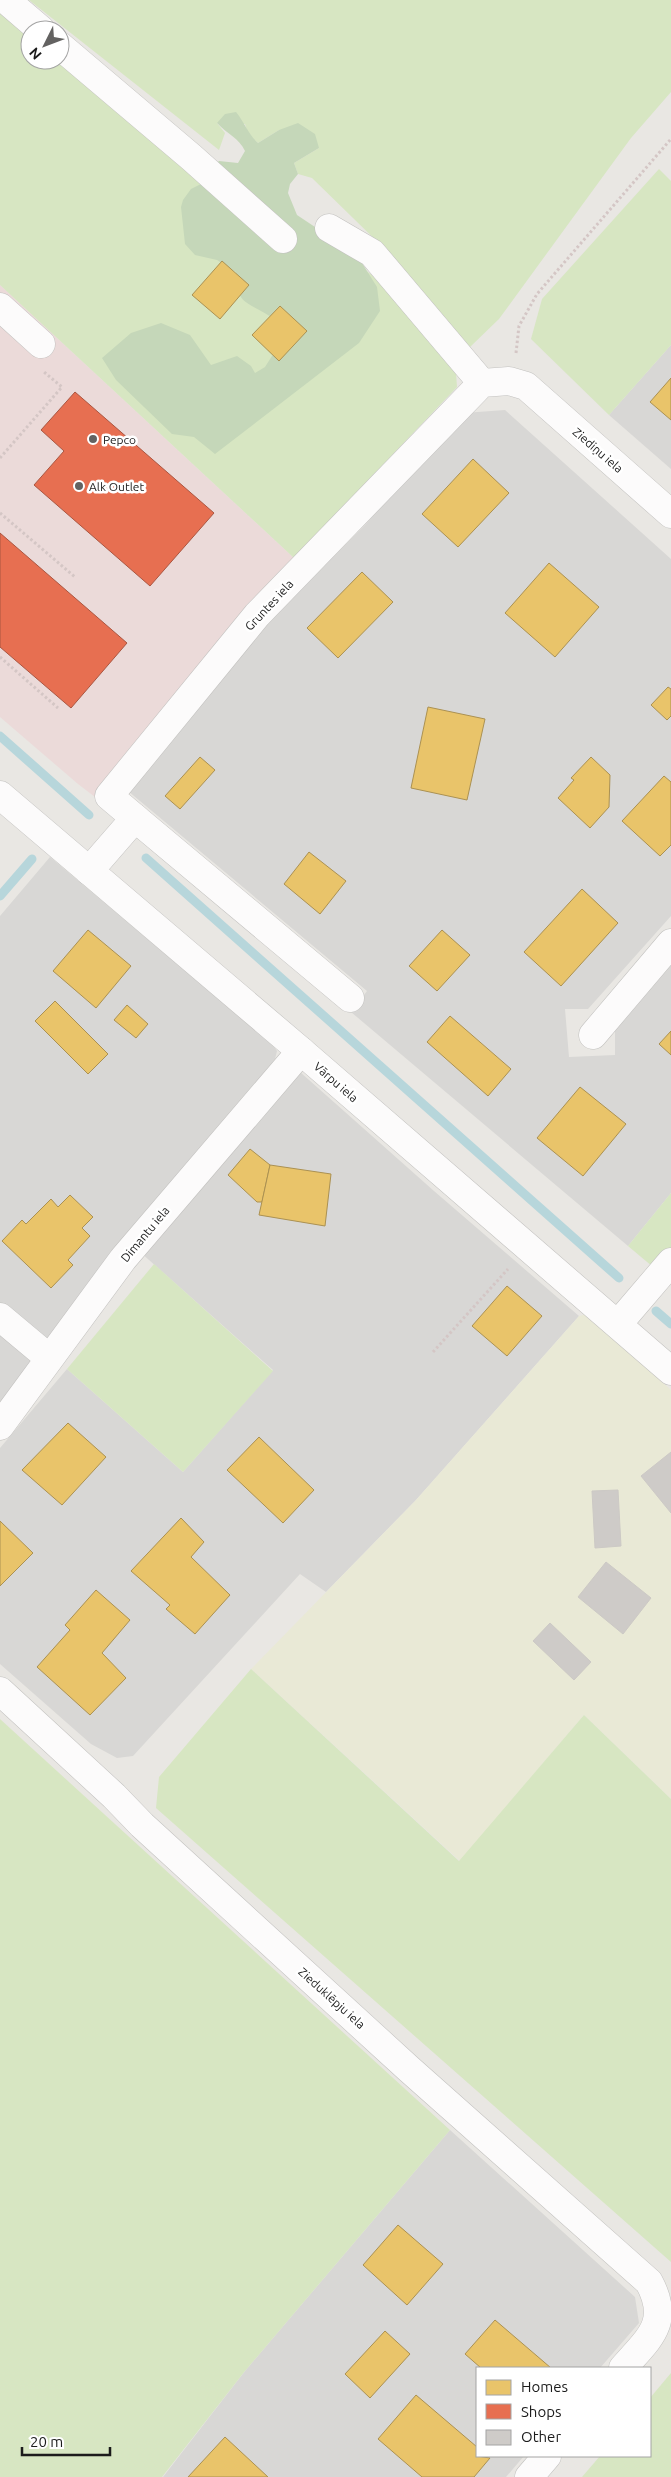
<svg xmlns="http://www.w3.org/2000/svg" width="671" height="2477" viewBox="0 0 671 2477" font-family="Ubuntu,sans-serif">
  <style>
    .residential { fill: #d8d7d5 }
    .commercial { fill: #ebdad9 }
    .farmland { fill: #e9e9d6 }
    .grass { fill: #d7e6c2 }
    .forest { fill: #c5d7b9 }
    .homes { fill: #e9c46a; stroke: #ab9152 }
    .shops { fill: #e76f51; stroke: #aa5641 }
    .lines { fill: none; stroke-linecap: round; stroke-linejoin: round }
    .stream { stroke: #b7d6db; stroke-width: 9 }
    .building { fill: #cecbc8; stroke: #ccc9c5 }
    .minor-casing { stroke: #c2c1bf; stroke-width: 29 }
    .path { stroke: #d4c6c5; stroke-width: 3; stroke-dasharray: 2.5 2.5; stroke-linecap: butt }
    .minor { stroke: #fcfbfb; stroke-width: 28 }
    .poi-dot { fill: #636261; stroke: #fff; stroke-width: 2 }
    .labels { text-anchor: middle; dominant-baseline: central; stroke-width: 5; stroke-linejoin: round; paint-order: stroke }
    .poi-label { font-size: 12px; fill: #1b1b1b; stroke: #fff; text-anchor: start }
    .street-label { font-size: 12px; fill: #1b1b1b; stroke: #fff }
  </style>
  <rect width="100%" height="100%" fill="#e9e7e3"/>
  <!-- residential -->
  <g class="residential">
    <path d="M671 345V469L609 415Z"/>
    <path d="M505 410 671 559V916L588 1009H565L569 1057 615 1055V1027L671 964V1193L628 1246 351 1012 367 991 128 791 258 633 366 524 464 413Z"/>
    <path d="M50 857 272 1044 277 1051 275 1059 125 1240 0 1405V916Z"/>
    <path d="M300 1072 434 1191 579 1316 416 1500 326 1592 300 1574 133 1756 117 1758 91 1744 0 1664V1448L67 1369 183 1472 273 1370 140 1252Z"/>
    <path d="M450 2130 635 2297 639 2323 600 2368H477V2456H524L506 2477H163L245 2371Z"/>
  </g>
  <!-- commercial -->
  <path class="commercial" d="M0 285 294 558 118 805 95 797 78 784 0 717Z"/>
  <!-- farmland -->
  <path class="farmland" d="M587 1314 671 1390V1799L584 1715 460 1861 251 1669 416 1500 579 1316Z"/>
  <!-- grass -->
  <g class="grass">
    <path d="M29 0H671V92L631 138 499 319 470 347 394 258 312 178 298 174 294 163 319 148 279 130 258 143 248 134 245 124 217 123 225 133 219 150Z"/>
    <path d="M0 9 30 30V60H60L322 238 380 281 456 373 457 387 294 558 0 285Z"/>
    <path d="M659 169 671 181V345L609 415 531 339 542 299Z"/>
    <path d="M671 1193V1282L628 1246Z"/>
    <path d="M154 1264 273 1371 183 1472 67 1369Z"/>
    <path d="M251 1669 459 1861 584 1715 671 1799V2262L156 1808 159 1777Z"/>
    <path d="M0 1719 450 2130 245 2371 162 2477H0Z"/>
    <path d="M671 2373V2477H582L600 2456H650V2398Z"/>
  </g>
  <!-- forest -->
  <path class="forest" d="M236 112C245 123 248 134 258 143L279 130 298 123 315 134 319 148 294 163 298 174 290 184 288 193 297 215 357 255 377 287 380 311 359 343 215 454 194 437 172 434 116 380 102 358 131 333 161 323 190 335 211 365 237 356 251 366 255 373 265 367 272 356 288 343C283 336 278 323 271 317 249 302 235 305 236 272L217 260 195 255 185 244 181 207 183 200 191 189 205 182 202 176 219 161 238 163 245 151C239 138 227 134 217 123L225 114Z"/>
  <!-- homes -->
  <g class="homes">
    <path d="M222 261 249 285 220 319 192 295Z"/>
    <path d="M280 306 307 331 279 361 252 335Z"/>
    <path d="M671 378V420L650 402Z"/>
    <path d="M473 459 509 493 458 547 422 514Z"/>
    <path d="M549 563 599 607 555 657 505 613Z"/>
    <path d="M362 572 393 602 338 658 307 628Z"/>
    <path d="M668 687 671 689V716L667 720 651 705Z"/>
    <path d="M428 707 485 719 467 800 411 788Z"/>
    <path d="M200 757 215 770 180 809 165 796Z"/>
    <path d="M591 757 610 775 609 807 590 828 558 798 574 780 571 778Z"/>
    <path d="M664 776 671 782V845L660 856 622 821Z"/>
    <path d="M309 852 346 881 320 914 284 884Z"/>
    <path d="M582 889 618 923 561 986 524 952Z"/>
    <path d="M88 930 131 966 96 1008 53 971Z"/>
    <path d="M442 930 470 955 437 991 409 966Z"/>
    <path d="M55 1001 108 1054 88 1074 35 1021Z"/>
    <path d="M127 1005 148 1024 136 1038 114 1020Z"/>
    <path d="M450 1016 511 1069 488 1096 427 1042Z"/>
    <path d="M671 1031V1055L659 1044Z"/>
    <path d="M580 1087 626 1124 583 1176 537 1138Z"/>
    <path d="M250 1149 270 1165 262 1202H257L228 1175Z"/>
    <path d="M270 1165 331 1174 325 1226 259 1215Z"/>
    <path d="M70 1195 93 1217 82 1228 90 1236 68 1260 73 1265 51 1288 2 1241 22 1220 26 1224 51 1199 58 1207Z"/>
    <path d="M507 1286 542 1316 507 1356 472 1326Z"/>
    <path d="M68 1423 106 1457 62 1505 22 1470Z"/>
    <path d="M259 1437 314 1490 283 1523 227 1470Z"/>
    <path d="M181 1518 204 1542 191 1557 230 1595 195 1634 166 1609 170 1605 131 1571Z"/>
    <path d="M0 1521 33 1553 0 1586Z"/>
    <path d="M96 1590 130 1620 102 1653 126 1678 90 1715 37 1667 70 1630 65 1625Z"/>
    <path d="M398 2225 443 2264 407 2305 363 2265Z"/>
    <path d="M495 2320 551 2368H481L465 2354Z"/>
    <path d="M385 2331 410 2354 370 2398 345 2374Z"/>
    <path d="M416 2395 477 2447V2456L490 2458 474 2477H422L378 2439Z"/>
    <path d="M225 2437 268 2477H188Z"/>
  </g>
  <!-- shops -->
  <g class="shops">
    <path d="M75 392 214 513 150 586 34 485 64 451 41 430Z"/>
    <path d="M0 533 127 643 71 708 0 647Z"/>
  </g>
  <g class="lines">
    <!-- stream -->
    <g class="stream">
      <path d="M0 736 89 815"/>
      <path d="M146 858 619 1278"/>
      <path d="M0 896 32 859"/>
      <path d="M656 1311 671 1324"/>
    </g>
  </g>
  <!-- building -->
  <g class="building">
    <path d="M671 1452V1513L641 1476Z"/>
    <path d="M618 1490 621 1546 595 1548 592 1491Z"/>
    <path d="M606 1562 651 1598 623 1634 578 1597Z"/>
    <path d="M550 1623 591 1662 574 1680 533 1641Z"/>
  </g>
  <g class="lines">
    <!-- minor casing -->
    <g class="minor-casing">
      <g id="minor">
        <path d="M6 0 41 30"/>
        <path d="M60 46 191 157 283 239"/>
        <path d="M329 228 372 253 482 383"/>
        <path d="M0 307 41 344"/>
        <path d="M0 795 301 1051 671 1371"/>
        <path d="M135 818 350 998"/>
        <path d="M89 871 135 818 109 796 257 615 482 383 509 381 526 386 671 514"/>
        <path d="M593 1035 671 943"/>
        <path d="M0 1317 49 1358"/>
        <path d="M618 1324 671 1262"/>
        <path d="M0 1426 123 1259 301 1051"/>
        <path d="M0 1691 114 1796 142 1825 409 2069 649 2282C671 2323 649 2338 623 2368"/>
        <path d="M529 2477 547 2456"/>
      </g>
    </g>
    <!-- path -->
    <g class="path">
      <path d="M516 353 519 326 537 294 671 139"/>
      <path d="M0 458 62 387 44 372"/>
      <path d="M0 513 75 577"/>
      <path d="M0 657 58 708"/>
      <path d="M433 1352 508 1269"/>
    </g>
    <!-- minor -->
    <use href="#minor" class="minor"/>
  </g>
  <!-- markers -->
  <g class="poi-dot">
    <circle cx="93" cy="439" r="5"/>
    <circle cx="79" cy="486" r="5"/>
  </g>
  <g class="labels">
    <!-- poi labels -->
    <g class="poi-label">
      <text x="103" y="439">Pepco</text>
      <text x="89" y="486">Alk Outlet</text>
    </g>
    <!-- street labels -->
    <g class="street-label">
      <text transform="translate(598 450) rotate(41)">Ziediņu iela</text>
      <text transform="translate(269 605) rotate(-47)">Gruntes iela</text>
      <text transform="translate(336 1082) rotate(41)">Vārpu iela</text>
      <text transform="translate(145 1234) rotate(-50)">Dimantu iela</text>
      <text transform="translate(332 1998) rotate(42)">Zieduklēpju iela</text>
    </g>
  </g>
  <!-- legend -->
  <rect x="476" y="2367" width="175" height="90" fill="#ffffff" stroke="#a4a4a4"/>
  <rect x="486" y="2380" width="25" height="15" fill="#e9c46a" stroke="#a4a4a4"/>
  <text x="521" y="2392" font-size="15" fill="#1b1b1b">Homes</text>
  <rect x="486" y="2404" width="25" height="15" fill="#e76f51" stroke="#a4a4a4"/>
  <text x="521" y="2417" font-size="15" fill="#1b1b1b">Shops</text>
  <rect x="486" y="2430" width="25" height="15" fill="#cecbc8" stroke="#a4a4a4"/>
  <text x="521" y="2442" font-size="15" fill="#1b1b1b">Other</text>
  <!-- north arrow -->
  <g transform="translate(45 45) rotate(228)"><circle r="24" fill="#ffffff" stroke="#a4a4a4"/>
  <path d="M0-4L9 19L0 12L-9 19Z" fill="#636261"/>
  <text y="-8" font-size="14" font-weight="bold" text-anchor="middle" fill="#1b1b1b">N</text>
  </g>
  <!-- scale -->
  <path d="M22 2447v8h88v-8" fill="none" stroke="#1b1b1b" stroke-width="2.5"/>
  <text x="30" y="2447" font-size="15" fill="#1b1b1b" stroke="#ffffff" stroke-width="4" paint-order="stroke">20 m</text>
</svg>
